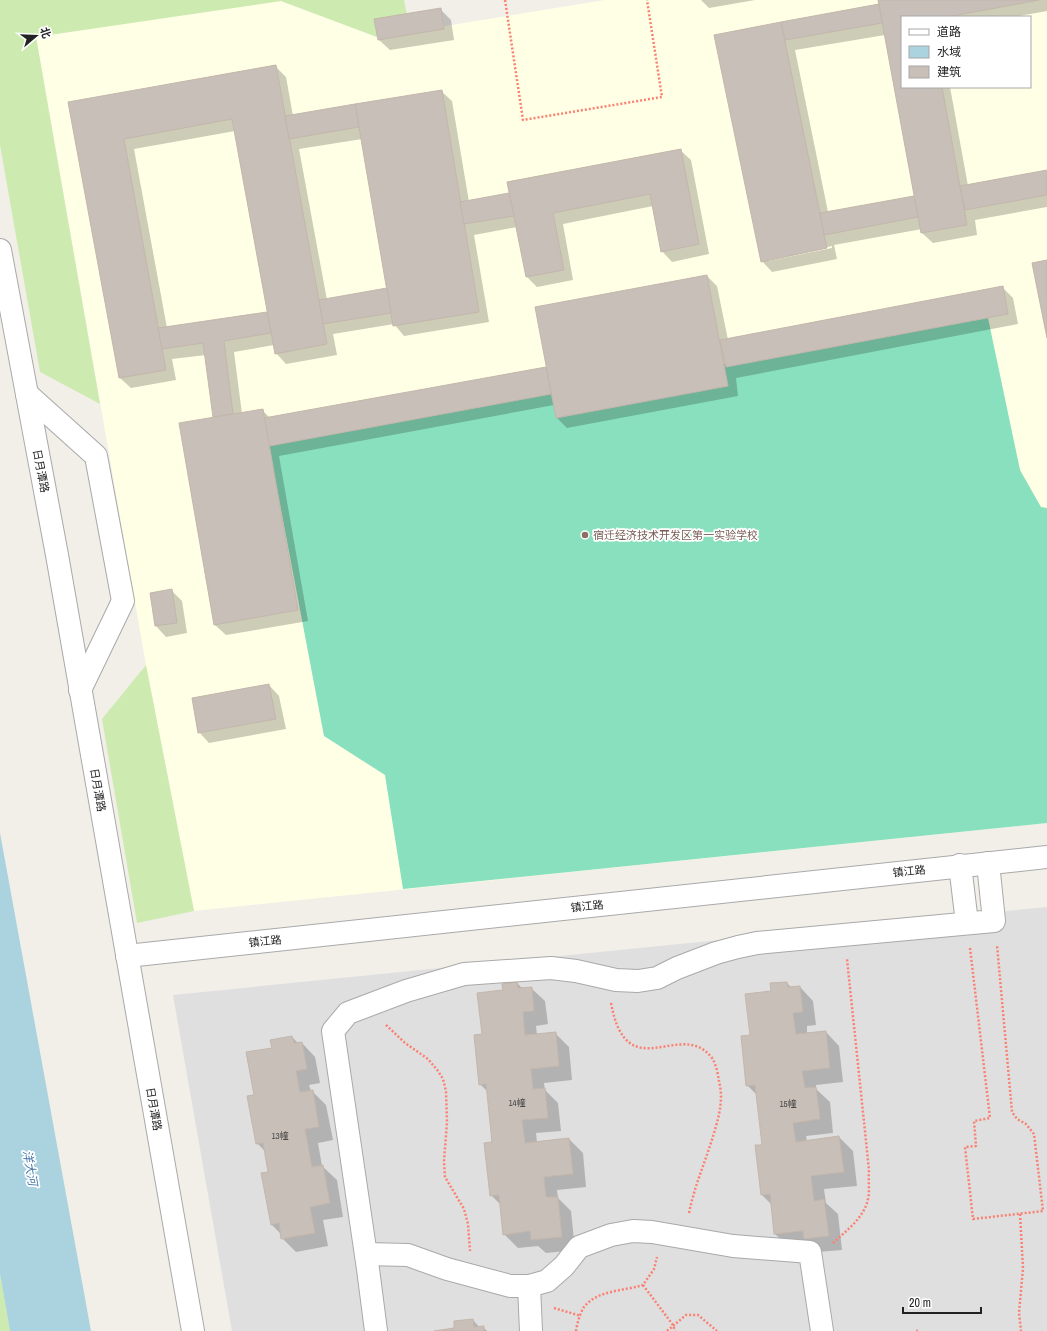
<svg xmlns="http://www.w3.org/2000/svg" width="1047" height="1331" viewBox="0 0 1047 1331" font-family="'Archivo Narrow','Noto Sans SC',sans-serif">
  <style>
    .residential { fill: #e0dfdf }
    .education { fill: #ffffe5; fill-rule: evenodd }
    .grass { fill: #cdebb0 }
    .pitch { fill: #88e0be }
    .water { fill: #aad3df }
    .shadow { fill: #0003; fill-rule: evenodd }
    .building { fill: #c7bfb8; stroke: #c4b6ab }
    .lines { fill: none; stroke-linecap: round; stroke-linejoin: round }
    .minor-casing { stroke: #a9a9a9; stroke-width: 24 }
    .path { stroke: #fa8072; stroke-width: 2.5; stroke-dasharray: 2 2; stroke-linecap: butt }
    .minor { stroke: #fff; stroke-width: 22 }
    .education-dot { fill: #8d6e63; stroke: #fff; stroke-width: 1.5 }
    .labels { text-anchor: middle; dominant-baseline: central; stroke-width: 3.5; stroke-linejoin: round; paint-order: stroke }
    .number-label { font-size: 9px; fill: #4b4948 }
    .street-label { font-size: 11px; fill: #222; stroke: #fff }
    .education-label { font-size: 11px; fill: #785e54; stroke: #fff; text-anchor: start }
    .water-label { font-size: 12px; font-style: italic; fill: #4a7aab; stroke: #fff }
  </style>
  <rect width="100%" height="100%" fill="#f2efe9"/>
  <!-- residential -->
  <path class="residential" d="M1047 907V1331H232L173 995Z"/>
  <!-- education -->
  <path class="education" d="M605 0H1047V823L194 911 146 665 36 36 281 1 377 37ZM902 17H1030V87H902Z"/>
  <!-- grass -->
  <g class="grass">
    <path d="M0 0H404L410 31 377 37 281 1 36 37 100 404 40 372 0 145Z"/>
    <path d="M146 665 194 911 137 923 102 719Z"/>
    <path d="M0 1274 10 1331H0Z"/>
  </g>
  <!-- pitch -->
  <path class="pitch" d="M988 318 1020 470 1041 507 1047 508V823L403 889 385 775 324 736 269 446 551 394Z"/>
  <!-- water -->
  <path class="water" d="M0 833 91 1331H10L0 1274Z"/>
  <!-- shadow -->
  <g class="shadow">
    <path d="M701 0H755L709 8Z"/>
    <path d="M879 0H1047V11L1013 17H902V87H950L968 186 1047 171V207L975 220 977 235 933 243 922 233V229L834 245 837 259 772 272 762 261 716 36 880 5ZM885 35 915 197 828 212 795 50ZM832 246V248L768 261V259Z"/>
    <path d="M440 9 451 20 454 40 390 50 379 40 376 20Z"/>
    <path d="M275 66 286 77 293 116 441 91 452 101 469 202 510 194 680 150 691 160 709 254 672 262 662 251 653 206 563 224 573 280 537 287 527 277 517 227 474 235 489 322 404 336 394 324 333 334 337 355 286 364 276 353 274 345 234 352 242 414 262 410 270 418 547 368 707 276 717 286 728 340 1002 287 1013 298 1018 324 736 378 738 396 567 428 557 418 554 405 279 456 308 621 226 635 215 625 214 418 206 355 172 359 176 380 131 388 120 378 70 103ZM235 131 268 313 167 328 134 149ZM362 139 388 289 327 300 299 149Z"/>
    <path d="M171 590 182 601 187 633 166 637 156 626 151 594Z"/>
    <path d="M269 685 279 696 286 729 209 743 199 732Z"/>
    <path d="M517 983 522 988H531L545 1001 548 1024 536 1026 537 1035 555 1033 569 1047 572 1080 544 1083 545 1090 558 1103 561 1131 536 1133 537 1142 569 1139 583 1153 586 1187 557 1190 558 1198 571 1211 575 1250 546 1253 538 1246 518 1248 504 1234 502 1206 491 1195 493 1143 488 1092 480 1084 483 1035 504 991Z"/>
    <path d="M787 983 792 988 800 987 813 1001 816 1025 807 1026V1034L826 1032 839 1046 843 1082 816 1085V1089L830 1102 833 1133 806 1136 807 1141 839 1137 853 1151 857 1186 824 1189 826 1203 838 1214 842 1250 818 1252 789 1247 775 1234 772 1205 762 1195 763 1146 757 1095 747 1085 751 1036 772 992Z"/>
    <path d="M292 1037 298 1043H302L315 1057 320 1083 309 1085 311 1091H312L326 1105 333 1140 318 1143 322 1166 337 1180 343 1217 323 1220 328 1246 296 1252 282 1238V1235L271 1224 270 1173 266 1152 257 1143 255 1096 273 1049Z"/>
    <path d="M473 1320 480 1328 483 1327 487 1331H441L455 1329Z"/>
  </g>
  <!-- building -->
  <g class="building">
    <path d="M878 0H1039L947 17H902V87H942L967 225 921 233Z"/>
    <path d="M879 4 882 23 785 40 781 22Z"/>
    <path d="M441 8 444 29 378 40 374 19Z"/>
    <path d="M781 22 827 248 761 262 714 35Z"/>
    <path d="M276 65 327 344 275 354 232 119 124 139 166 370 119 378 68 102Z"/>
    <path d="M442 90 479 312 393 326 355 104Z"/>
    <path d="M355 104 359 127 289 139 285 116Z"/>
    <path d="M681 149 699 244 661 252 650 194 553 213 564 270 526 277 507 182Z"/>
    <path d="M1047 170V195L965 210 960 186Z"/>
    <path d="M509 193 514 216 464 224 460 202Z"/>
    <path d="M914 196 918 217 824 235 820 213Z"/>
    <path d="M1047 260V338L1032 263Z"/>
    <path d="M707 275 728 386 556 418 535 307Z"/>
    <path d="M1003 286 1008 314 726 367 720 340Z"/>
    <path d="M387 288 391 313 323 324 319 300Z"/>
    <path d="M267 312 271 333 224 341 233 414 213 417 203 343 162 349 158 328Z"/>
    <path d="M546 367 551 394 269 446 264 418Z"/>
    <path d="M263 409 298 610 214 625 179 423Z"/>
    <path d="M172 589 177 623 155 626 150 593Z"/>
    <path d="M269 684 276 719 198 733 192 698Z"/>
    <path d="M517 982 518 988 532 987 534 1011 523 1012 525 1035 556 1032 559 1066 531 1069 533 1089 545 1088 548 1118 522 1120 525 1143 569 1138 573 1174 544 1177 546 1197H558L562 1237 531 1240 530 1231 503 1235 499 1195 490 1196 484 1143 492 1142 486 1084 479 1085 474 1035 482 1034 477 993 503 990 502 984Z"/>
    <path d="M787 982 788 987 800 986 803 1012 793 1013 796 1034 826 1031 830 1068 802 1071 805 1088 816 1087 820 1119 793 1123 796 1142 839 1136 844 1172 811 1176 814 1201 824 1199 829 1236 804 1239 803 1231 774 1234 770 1194 761 1195 755 1145H762L755 1085 746 1086 741 1036 750 1035 745 994 771 991 770 983Z"/>
    <path d="M292 1036 294 1043 302 1042 307 1069 296 1071 300 1092 313 1090 319 1127 305 1129 312 1167 323 1165 330 1203 310 1207 315 1233 281 1239 279 1223 271 1225 261 1173 268 1172 263 1143 256 1144 247 1096 254 1095 246 1052 272 1048 270 1040Z"/>
    <path d="M473 1319 474 1327 484 1326V1331H434L454 1328V1321Z"/>
  </g>
  <g class="lines">
    <!-- minor casing -->
    <g class="minor-casing">
      <g id="minor">
        <path d="M0 250 57 555 193 1331"/>
        <path d="M27 394 96 456 123 601 80 690"/>
        <path d="M960 865 967 923"/>
        <path d="M127 956 1047 857"/>
        <path d="M366 1254 408 1255 447 1269 510 1286H529L547 1281 564 1266 579 1247 611 1235 633 1231 652 1232 733 1246 810 1252 822 1331"/>
        <path d="M529 1286 531 1331"/>
        <path d="M376 1331 368 1269 333 1031 348 1013 406 991 464 974 551 968 576 971 616 980 638 981 657 978 677 968 716 953 738 947 757 943 994 921 988 863"/>
      </g>
    </g>
    <!-- path -->
    <g class="path">
      <path d="M505 0 523 120 662 97 647 0"/>
      <path d="M970 948 990 1118 974 1121 976 1146 965 1147 973 1219 1043 1211 1034 1134 1026 1124 1017 1119 1012 1112 997 945"/>
      <path d="M611 1003C627 1090 681 1017 712 1058 716 1064 718 1074 719 1081 720 1086 721 1091 721 1096 721 1106 719 1116 716 1126 708 1156 695 1183 689 1213"/>
      <path d="M386 1025 405 1043 428 1059 438 1071 443 1079 446 1091 447 1122 444 1161 445 1177 464 1209 468 1224 470 1251"/>
      <path d="M1020 1214 1023 1268 1019 1313 1021 1331"/>
      <path d="M833 1243C846 1231 864 1218 868 1199 870 1190 868 1180 869 1170L847 959"/>
      <path d="M643 1285 673 1325 675 1331"/>
      <path d="M554 1308 581 1316"/>
      <path d="M576 1331C577 1324 580 1313 584 1307 597 1290 624 1291 643 1285L654 1269 657 1257"/>
      <path d="M667 1331 686 1315H698L717 1331"/>
      <path d="M916 1331H918"/>
    </g>
    <!-- minor -->
    <use href="#minor" class="minor"/>
  </g>
  <!-- markers -->
  <circle class="education-dot" cx="585" cy="535" r="4"/>
  <g class="labels">
    <!-- number labels -->
    <g class="number-label">
      <text x="517" y="1103">14幢</text>
      <text x="788" y="1104">15幢</text>
      <text x="280" y="1136">13幢</text>
    </g>
    <!-- street labels -->
    <g class="street-label">
      <text transform="translate(41 471) rotate(79)">日月潭路</text>
      <text transform="translate(98 790) rotate(80)">日月潭路</text>
      <text transform="translate(909 871) rotate(-6)">镇江路</text>
      <text transform="translate(587 906) rotate(-6)">镇江路</text>
      <text transform="translate(265 941) rotate(-6)">镇江路</text>
      <text transform="translate(154 1109) rotate(80)">日月潭路</text>
    </g>
    <!-- education labels -->
    <g class="education-label">
      <text x="593" y="535">宿迁经济技术开发区第一实验学校</text>
    </g>
    <!-- water labels -->
    <g class="water-label">
      <text transform="translate(30 1168) rotate(80)">洋大河</text>
    </g>
  </g>
  <!-- legend -->
  <rect x="901" y="16" width="130" height="72" fill="#ffffff" stroke="#a7a7a7"/>
  <rect x="909" y="29" width="20" height="6" fill="#ffffff" stroke="#a7a7a7"/>
  <text x="937" y="36" font-size="12" fill="#222222">道路</text>
  <rect x="909" y="46" width="20" height="12" fill="#aad3df" stroke="#a7a7a7"/>
  <text x="937" y="56" font-size="12" fill="#222222">水域</text>
  <rect x="909" y="66" width="20" height="12" fill="#c7bfb8" stroke="#a7a7a7"/>
  <text x="937" y="76" font-size="12" fill="#222222">建筑</text>
  <!-- north arrow -->
  <g transform="translate(36 36) rotate(71)" stroke="#ffffff" stroke-width="3" paint-order="stroke">
  <path d="M0-3L7 15L0 10L-7 15Z" fill="#222222"/>
  <text y="-6" font-size="11" font-weight="bold" text-anchor="middle" fill="#222222">北</text>
  </g>
  <!-- scale -->
  <path d="M903 1307v6h78v-6" fill="none" stroke="#222222" stroke-width="2"/>
  <text x="909" y="1307" font-size="12" fill="#222222" stroke="#ffffff" stroke-width="3" paint-order="stroke">20 m</text>
</svg>
